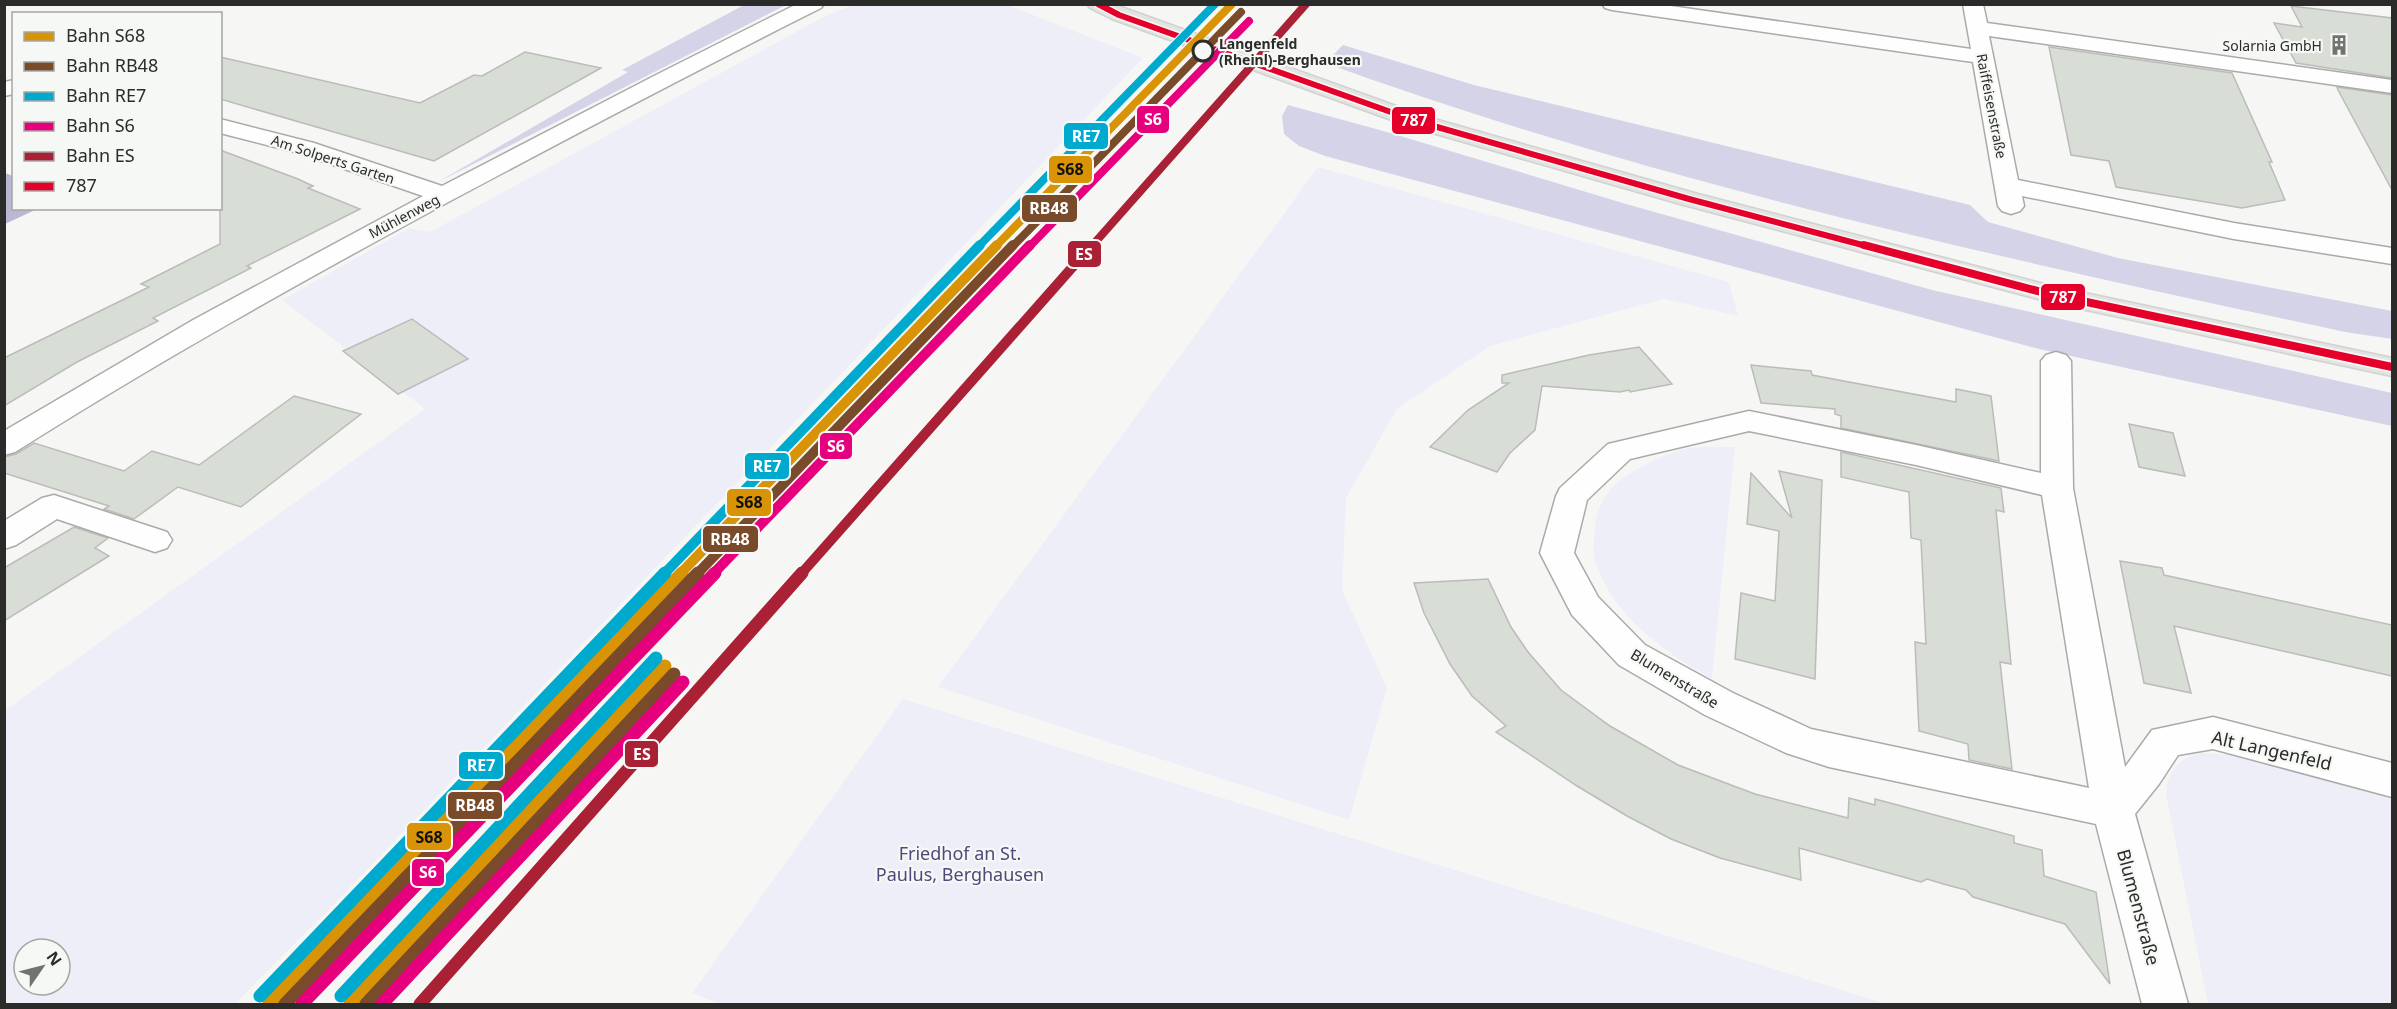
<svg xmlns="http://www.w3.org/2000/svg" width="2397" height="1009" viewBox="0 0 2397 1009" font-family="'Noto Sans',sans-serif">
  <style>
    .green { fill: #eeeef9; fill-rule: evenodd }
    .forest { fill: #d4d3e8 }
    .water { fill: #b9b7d1 }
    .building { fill: #d8ddd5; stroke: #bbbcba; stroke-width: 1.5 }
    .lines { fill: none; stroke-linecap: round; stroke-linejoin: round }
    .minor-casing { stroke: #aaaba9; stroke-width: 3 }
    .major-casing { stroke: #d1d2d0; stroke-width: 3 }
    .minor { fill: #fefefe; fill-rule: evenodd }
    .major { fill: #e2e4e1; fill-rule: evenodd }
    .bus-1-far1-casing { stroke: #f5f8f4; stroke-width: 9 }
    .bus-1-casing { stroke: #f5f8f4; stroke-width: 12 }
    .bus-1-far1 { stroke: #e4002b; stroke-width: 6 }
    .bus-1 { stroke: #e4002b; stroke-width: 8 }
    .rail-1-far2-casing { stroke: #f5f8f4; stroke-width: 10 }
    .rail-1-far1-casing { stroke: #f5f8f4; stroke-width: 14 }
    .rail-1-casing { stroke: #f5f8f4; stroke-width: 17 }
    .rail-2-far2-casing { stroke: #f5f8f4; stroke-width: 10 }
    .rail-2-far1-casing { stroke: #f5f8f4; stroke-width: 14 }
    .rail-2-casing { stroke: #f5f8f4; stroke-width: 17 }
    .rail-3-far2-casing { stroke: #f5f8f4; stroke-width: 10 }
    .rail-3-far1-casing { stroke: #f5f8f4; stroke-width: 14 }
    .rail-3-casing { stroke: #f5f8f4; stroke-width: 17 }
    .rail-4-far2-casing { stroke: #f5f8f4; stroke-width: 10 }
    .rail-4-far1-casing { stroke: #f5f8f4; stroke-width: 14 }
    .rail-4-casing { stroke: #f5f8f4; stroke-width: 17 }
    .rail-5-far2-casing { stroke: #f5f8f4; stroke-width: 10 }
    .rail-5-far1-casing { stroke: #f5f8f4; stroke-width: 14 }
    .rail-5-casing { stroke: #f5f8f4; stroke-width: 17 }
    .rail-1-far2 { stroke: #d89406; stroke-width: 8 }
    .rail-1-far1 { stroke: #d89406; stroke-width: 10 }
    .rail-1 { stroke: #d89406; stroke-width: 13 }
    .rail-2-far2 { stroke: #7a4b2a; stroke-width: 8 }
    .rail-2-far1 { stroke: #7a4b2a; stroke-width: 10 }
    .rail-2 { stroke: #7a4b2a; stroke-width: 13 }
    .rail-3-far2 { stroke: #00a9ce; stroke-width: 8 }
    .rail-3-far1 { stroke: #00a9ce; stroke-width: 10 }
    .rail-3 { stroke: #00a9ce; stroke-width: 13 }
    .rail-4-far2 { stroke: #e6007e; stroke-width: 8 }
    .rail-4-far1 { stroke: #e6007e; stroke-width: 10 }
    .rail-4 { stroke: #e6007e; stroke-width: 13 }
    .rail-5-far2 { stroke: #aa2135; stroke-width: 8 }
    .rail-5-far1 { stroke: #aa2135; stroke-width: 10 }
    .rail-5 { stroke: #aa2135; stroke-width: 13 }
    .stop-dot { fill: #f5f8f4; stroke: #2b2c2a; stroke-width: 3 }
    .labels { text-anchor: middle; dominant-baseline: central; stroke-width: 4.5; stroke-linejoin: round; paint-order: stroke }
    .far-stop-label { font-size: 14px; font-weight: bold; fill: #2b2c2a; stroke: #f5f8f4; text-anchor: start }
    .far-poi-label { font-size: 14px; fill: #2b2c2a; stroke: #f5f8f4; text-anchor: end }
    .far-street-label { font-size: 14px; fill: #2b2c2a; stroke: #f5f8f4 }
    .street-label { font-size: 15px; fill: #2b2c2a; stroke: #f5f8f4 }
    .near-street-label { font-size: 18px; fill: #2b2c2a; stroke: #f5f8f4 }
    .near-park-label { font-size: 18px; fill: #50487e; stroke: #f5f8f4 }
    .line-badge { stroke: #f5f8f4; stroke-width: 2 }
    .badge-label { font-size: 16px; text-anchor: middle; font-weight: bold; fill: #fff }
    .pale-badge-label { font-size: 16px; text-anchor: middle; font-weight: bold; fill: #111 }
  </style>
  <rect width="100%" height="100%" fill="#f6f7f5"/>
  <!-- green -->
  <g class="green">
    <path d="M854 5H1008L1143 58 341 897 235 1004H5L4 711 425 409 282 300 409 228 430 232 829 14ZM24 949H60V985H24Z"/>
    <path d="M1318 167 1729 282 1738 316 1664 299 1490 346 1397 409 1346 498 1342 590 1387 688 1349 820 938 687Z"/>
    <path d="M1735 447 1712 679C1664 652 1613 616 1595 561 1593 554 1594 546 1594 538 1594 524 1598 507 1606 495 1620 474 1661 455 1685 449 1700 446 1719 447 1735 447Z"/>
    <path d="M903 699 1887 1004H720L692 993Z"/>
    <path d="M2200 753 2232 755 2392 795V1004H2208L2166 794C2167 771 2178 759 2200 753Z"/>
  </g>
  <!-- forest -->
  <g class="forest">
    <path d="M744 5H786L438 182 628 72 622 70Z"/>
    <path d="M1343 45 1474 85 1970 205 1988 222 2118 258 2392 311V339L2345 332C2001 258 1656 183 1325 63Z"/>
    <path d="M1288 105 1387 132 1626 204 1932 290 2392 393V426L2039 349 1325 156 1299 146 1284 134 1282 116Z"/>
  </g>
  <!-- water -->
  <path class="water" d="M5 173 13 176 14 208 37 209 5 224Z"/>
  <!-- building -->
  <g class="building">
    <path d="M2291 6 2392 18V78L2296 63 2274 23 2302 27Z"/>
    <path d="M2049 47 2232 73 2272 162H2269L2285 200 2242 208 2116 187 2109 161 2071 155Z"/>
    <path d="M525 52 601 68 434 161 220 99V57L420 103 474 75 482 76Z"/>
    <path d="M2337 87 2392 95V190L2338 90Z"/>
    <path d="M220 150 298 179 313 186 308 188 360 209 247 266 251 268 153 318 158 321 77 362 4 406V358L149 287 141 284 220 244Z"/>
    <path d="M412 319 468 359 398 394 343 351Z"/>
    <path d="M1639 347 1672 384 1630 392 1629 390 1620 392 1542 386 1535 430 1510 453 1497 472 1430 447 1468 410 1509 383H1502V375L1589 355Z"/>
    <path d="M1751 365 1811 371 1812 375 1956 402V389L1991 396 1999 461 1841 428V416L1835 414V409L1761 403Z"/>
    <path d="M294 396 361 414 241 507 178 487 134 519 104 509 109 506 4 473V457L16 454 34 443 124 471 152 451 199 465Z"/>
    <path d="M2129 424 2173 433 2185 476 2139 467Z"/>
    <path d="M1841 452 2001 488 2004 512 1996 510 2011 664 2000 662 2012 769 1969 760 1968 744 1919 731 1915 642 1926 644 1921 540 1911 538 1909 492 1841 477Z"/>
    <path d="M1779 471 1822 480 1815 679 1735 659 1741 593 1775 601 1779 531 1747 524 1751 473 1792 518Z"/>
    <path d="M74 527 108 538 95 548 109 556 4 621V568Z"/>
    <path d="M2120 561 2162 568 2164 575 2392 625V676L2174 626 2191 693 2144 683Z"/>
    <path d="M1488 579 1511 627 1528 652 1561 690 1610 726 1678 765 1755 794 1848 818 1849 798 1875 805V799L2014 836V843L2042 850 2044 876 2096 892 2110 984 2065 924 1973 897 1966 890 1947 885 1927 879 1921 882 1799 848 1801 880 1720 858 1671 839 1627 816 1577 786 1496 732 1506 726 1472 696 1450 664 1424 613 1414 583Z"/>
  </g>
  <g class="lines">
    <!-- minor casing -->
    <g class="minor-casing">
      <g id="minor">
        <path d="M797 4H824L821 8C697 70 574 135 452 200 304 280 157 362 15 452L4 455V431L193 320 423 196 298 153 220 133V119L314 143 442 186 652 77Z"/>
        <path d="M1602 4H1657L1971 49 1963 4H1983L1987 23 2392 80V93L1989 36 2018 180 2234 223 2392 248V264L2234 239 2022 196 2024 206 2020 211 2011 214 2002 211 1998 206 1973 62 1612 10 1605 8Z"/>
        <path d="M14 80V94L4 96V82Z"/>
        <path d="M2056 352 2066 355 2071 361 2073 488 2125 767 2152 730 2213 717 2392 763V797L2213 749 2178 755 2159 784 2135 814 2188 1004H2142L2096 824 1829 767 1786 753 1705 715 1619 665 1572 615 1540 553 1556 496 1560 488 1608 444 1749 411 1916 445 2041 473V361L2046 355ZM1749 431 1916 465 2042 495 2089 788 1811 729 1733 693 1645 645 1598 597 1574 553 1587 500 1630 459Z"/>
        <path d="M54 495 167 532 172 540 167 548 155 552 57 519 16 545 4 549V521L42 498Z"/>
      </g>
    </g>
    <!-- major casing -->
    <g class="major-casing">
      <path id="major" d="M1087 4H1113L1424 116 1698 194 2052 286 2392 358V376L2049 302 1680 204 1408 126 1112 19 1090 8Z"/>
    </g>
    <!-- minor -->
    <use href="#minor" class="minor"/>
    <!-- major -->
    <use href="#major" class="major"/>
    <!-- bus-1-far1 casing -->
    <g class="bus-1-far1-casing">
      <path id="bus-1-far1" d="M1098 4 1119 15 1416 121 1689 199 1870 247"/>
    </g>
    <!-- bus-1 casing -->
    <g class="bus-1-casing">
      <path id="bus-1" d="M1864 245 2049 294 2392 367"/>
    </g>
    <!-- bus-1-far1 -->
    <use href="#bus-1-far1" class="bus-1-far1"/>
    <!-- bus-1 -->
    <use href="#bus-1" class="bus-1"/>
    <!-- rail-1-far2 casing -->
    <g class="rail-1-far2-casing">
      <path id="rail-1-far2" d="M995 247 1232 4"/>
    </g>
    <!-- rail-1-far1 casing -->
    <g class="rail-1-far1-casing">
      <path id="rail-1-far1" d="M680 574 997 245"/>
    </g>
    <!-- rail-1 casing -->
    <g class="rail-1-casing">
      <g id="rail-1">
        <path d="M269 1004 682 573"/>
        <path d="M350 1004 665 666"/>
      </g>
    </g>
    <!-- rail-2-far2 casing -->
    <g class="rail-2-far2-casing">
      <path id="rail-2-far2" d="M1012 247 1241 12"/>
    </g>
    <!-- rail-2-far1 casing -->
    <g class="rail-2-far1-casing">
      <path id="rail-2-far1" d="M697 574 1013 245"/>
    </g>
    <!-- rail-2 casing -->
    <g class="rail-2-casing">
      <g id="rail-2">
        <path d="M285 1004 698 573"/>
        <path d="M366 1004 674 674"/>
      </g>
    </g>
    <!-- rail-3-far2 casing -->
    <g class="rail-3-far2-casing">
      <path id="rail-3-far2" d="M978 247 1215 4"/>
    </g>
    <!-- rail-3-far1 casing -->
    <g class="rail-3-far1-casing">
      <path id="rail-3-far1" d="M664 574 980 245"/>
    </g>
    <!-- rail-3 casing -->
    <g class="rail-3-casing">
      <g id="rail-3">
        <path d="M260 996 665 573"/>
        <path d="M341 996 656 658"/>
      </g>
    </g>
    <!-- rail-4-far2 casing -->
    <g class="rail-4-far2-casing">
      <path id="rail-4-far2" d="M1029 247 1249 21"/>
    </g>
    <!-- rail-4-far1 casing -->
    <g class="rail-4-far1-casing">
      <path id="rail-4-far1" d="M713 574 1030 245"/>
    </g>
    <!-- rail-4 casing -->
    <g class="rail-4-casing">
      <g id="rail-4">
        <path d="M302 1004 715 573"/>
        <path d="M382 1004 683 682"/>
      </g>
    </g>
    <!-- rail-5-far2 casing -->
    <g class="rail-5-far2-casing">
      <path id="rail-5-far2" d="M1091 247 1306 4"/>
    </g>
    <!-- rail-5-far1 casing -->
    <g class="rail-5-far1-casing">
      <path id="rail-5-far1" d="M801 574 1092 245"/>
    </g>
    <!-- rail-5 casing -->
    <g class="rail-5-casing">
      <path id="rail-5" d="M420 1004 802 573"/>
    </g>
    <!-- rail-1-far2 -->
    <use href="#rail-1-far2" class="rail-1-far2"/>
    <!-- rail-1-far1 -->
    <use href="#rail-1-far1" class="rail-1-far1"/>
    <!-- rail-1 -->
    <use href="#rail-1" class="rail-1"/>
    <!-- rail-2-far2 -->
    <use href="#rail-2-far2" class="rail-2-far2"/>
    <!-- rail-2-far1 -->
    <use href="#rail-2-far1" class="rail-2-far1"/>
    <!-- rail-2 -->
    <use href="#rail-2" class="rail-2"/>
    <!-- rail-3-far2 -->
    <use href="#rail-3-far2" class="rail-3-far2"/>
    <!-- rail-3-far1 -->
    <use href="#rail-3-far1" class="rail-3-far1"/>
    <!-- rail-3 -->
    <use href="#rail-3" class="rail-3"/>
    <!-- rail-4-far2 -->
    <use href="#rail-4-far2" class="rail-4-far2"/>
    <!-- rail-4-far1 -->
    <use href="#rail-4-far1" class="rail-4-far1"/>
    <!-- rail-4 -->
    <use href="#rail-4" class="rail-4"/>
    <!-- rail-5-far2 -->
    <use href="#rail-5-far2" class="rail-5-far2"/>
    <!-- rail-5-far1 -->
    <use href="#rail-5-far1" class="rail-5-far1"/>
    <!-- rail-5 -->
    <use href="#rail-5" class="rail-5"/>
  </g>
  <!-- icons -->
  <defs>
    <g id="building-bare" transform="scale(1.62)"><path d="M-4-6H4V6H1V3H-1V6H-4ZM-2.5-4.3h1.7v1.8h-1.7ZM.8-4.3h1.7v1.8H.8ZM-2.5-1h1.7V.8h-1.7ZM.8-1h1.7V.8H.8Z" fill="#727371" stroke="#f5f8f4" stroke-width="2.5" paint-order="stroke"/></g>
  </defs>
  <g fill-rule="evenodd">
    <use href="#building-bare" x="2339" y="45"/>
  </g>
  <!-- markers -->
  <circle class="stop-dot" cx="1203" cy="51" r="10"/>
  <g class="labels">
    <!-- far-stop labels -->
    <g class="far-stop-label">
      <text x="1219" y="43">Langenfeld<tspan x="1219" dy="16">(Rheinl)-Berghausen</tspan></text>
    </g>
    <!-- far-poi labels -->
    <g class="far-poi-label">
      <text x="2322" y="45">Solarnia GmbH</text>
    </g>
    <!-- far-street labels -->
    <g class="far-street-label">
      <text transform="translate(1992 106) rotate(79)">Raiffeisenstraße</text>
      <text transform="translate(333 159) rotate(18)">Am Solperts Garten</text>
      <text transform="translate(404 216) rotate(-28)">Mühlenweg</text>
    </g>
    <!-- street labels -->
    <g class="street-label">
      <text transform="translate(1675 678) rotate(31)">Blumenstraße</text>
    </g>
    <!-- near-street labels -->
    <g class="near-street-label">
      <text transform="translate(2272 750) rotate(13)">Alt Langenfeld</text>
      <text transform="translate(2139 907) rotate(75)">Blumenstraße</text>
    </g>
    <!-- near-park labels -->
    <g class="near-park-label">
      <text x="960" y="853">Friedhof an St.<tspan x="960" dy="21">Paulus, Berghausen</tspan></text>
    </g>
  </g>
  <g class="line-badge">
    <rect x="1136" y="105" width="34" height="29" rx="6" fill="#e6007e"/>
    <rect x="1391" y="106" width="45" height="29" rx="6" fill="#e4002b"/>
    <rect x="1063" y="122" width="46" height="28" rx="6" fill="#00a9ce"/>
    <rect x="1048" y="155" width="45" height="29" rx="6" fill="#d89406"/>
    <rect x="1021" y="194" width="57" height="29" rx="6" fill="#7a4b2a"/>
    <rect x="1067" y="240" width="35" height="28" rx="6" fill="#aa2135"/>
    <rect x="2040" y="283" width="46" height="28" rx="6" fill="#e4002b"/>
    <rect x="819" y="432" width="34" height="28" rx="6" fill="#e6007e"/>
    <rect x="744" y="452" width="46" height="28" rx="6" fill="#00a9ce"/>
    <rect x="726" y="488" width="46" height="29" rx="6" fill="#d89406"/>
    <rect x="702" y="525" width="57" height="28" rx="6" fill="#7a4b2a"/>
    <rect x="624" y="740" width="35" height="28" rx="6" fill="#aa2135"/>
    <rect x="458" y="751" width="46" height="29" rx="6" fill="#00a9ce"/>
    <rect x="447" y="791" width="56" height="29" rx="6" fill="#7a4b2a"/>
    <rect x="406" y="822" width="46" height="29" rx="6" fill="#d89406"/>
    <rect x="411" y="858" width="34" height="29" rx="6" fill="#e6007e"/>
  </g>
  <g class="badge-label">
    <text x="1153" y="125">S6</text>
    <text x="1414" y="126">787</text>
    <text x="1086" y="142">RE7</text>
    <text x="1049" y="214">RB48</text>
    <text x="1084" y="260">ES</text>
    <text x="2063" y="303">787</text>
    <text x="836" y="452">S6</text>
    <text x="767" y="472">RE7</text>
    <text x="730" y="545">RB48</text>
    <text x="642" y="760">ES</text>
    <text x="481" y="771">RE7</text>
    <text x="475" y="811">RB48</text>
    <text x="428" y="878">S6</text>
  </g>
  <g class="pale-badge-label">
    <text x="1070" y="175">S68</text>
    <text x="749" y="508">S68</text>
    <text x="429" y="843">S68</text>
  </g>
  <!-- border -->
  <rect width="2397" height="1009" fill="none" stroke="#2b2c2a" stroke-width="12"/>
  <!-- legend -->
  <rect x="12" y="12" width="210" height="198" fill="#f5f8f4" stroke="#a4a6a3" stroke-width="1.5"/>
  <rect x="24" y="32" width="30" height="9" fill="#d89406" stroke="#a4a6a3" stroke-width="1.5"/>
  <text x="66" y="42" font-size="18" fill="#2b2c2a">Bahn S68</text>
  <rect x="24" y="62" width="30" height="9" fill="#7a4b2a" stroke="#a4a6a3" stroke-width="1.5"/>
  <text x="66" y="72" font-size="18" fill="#2b2c2a">Bahn RB48</text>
  <rect x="24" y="92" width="30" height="9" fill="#00a9ce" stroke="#a4a6a3" stroke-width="1.5"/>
  <text x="66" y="102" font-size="18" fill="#2b2c2a">Bahn RE7</text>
  <rect x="24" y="122" width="30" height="9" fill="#e6007e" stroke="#a4a6a3" stroke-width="1.5"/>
  <text x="66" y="132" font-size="18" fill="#2b2c2a">Bahn S6</text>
  <rect x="24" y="152" width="30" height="9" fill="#aa2135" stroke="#a4a6a3" stroke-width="1.5"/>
  <text x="66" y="162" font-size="18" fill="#2b2c2a">Bahn ES</text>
  <rect x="24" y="182" width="30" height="9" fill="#e4002b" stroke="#a4a6a3" stroke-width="1.5"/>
  <text x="66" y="192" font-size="18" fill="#2b2c2a">787</text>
  <!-- north arrow -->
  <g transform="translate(42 967) rotate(55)"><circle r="28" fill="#f5f8f4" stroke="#a4a6a3" stroke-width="1.5"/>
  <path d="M0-4.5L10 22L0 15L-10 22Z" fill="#727371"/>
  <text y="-9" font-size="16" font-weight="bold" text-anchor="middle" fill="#2b2c2a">N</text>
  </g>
</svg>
